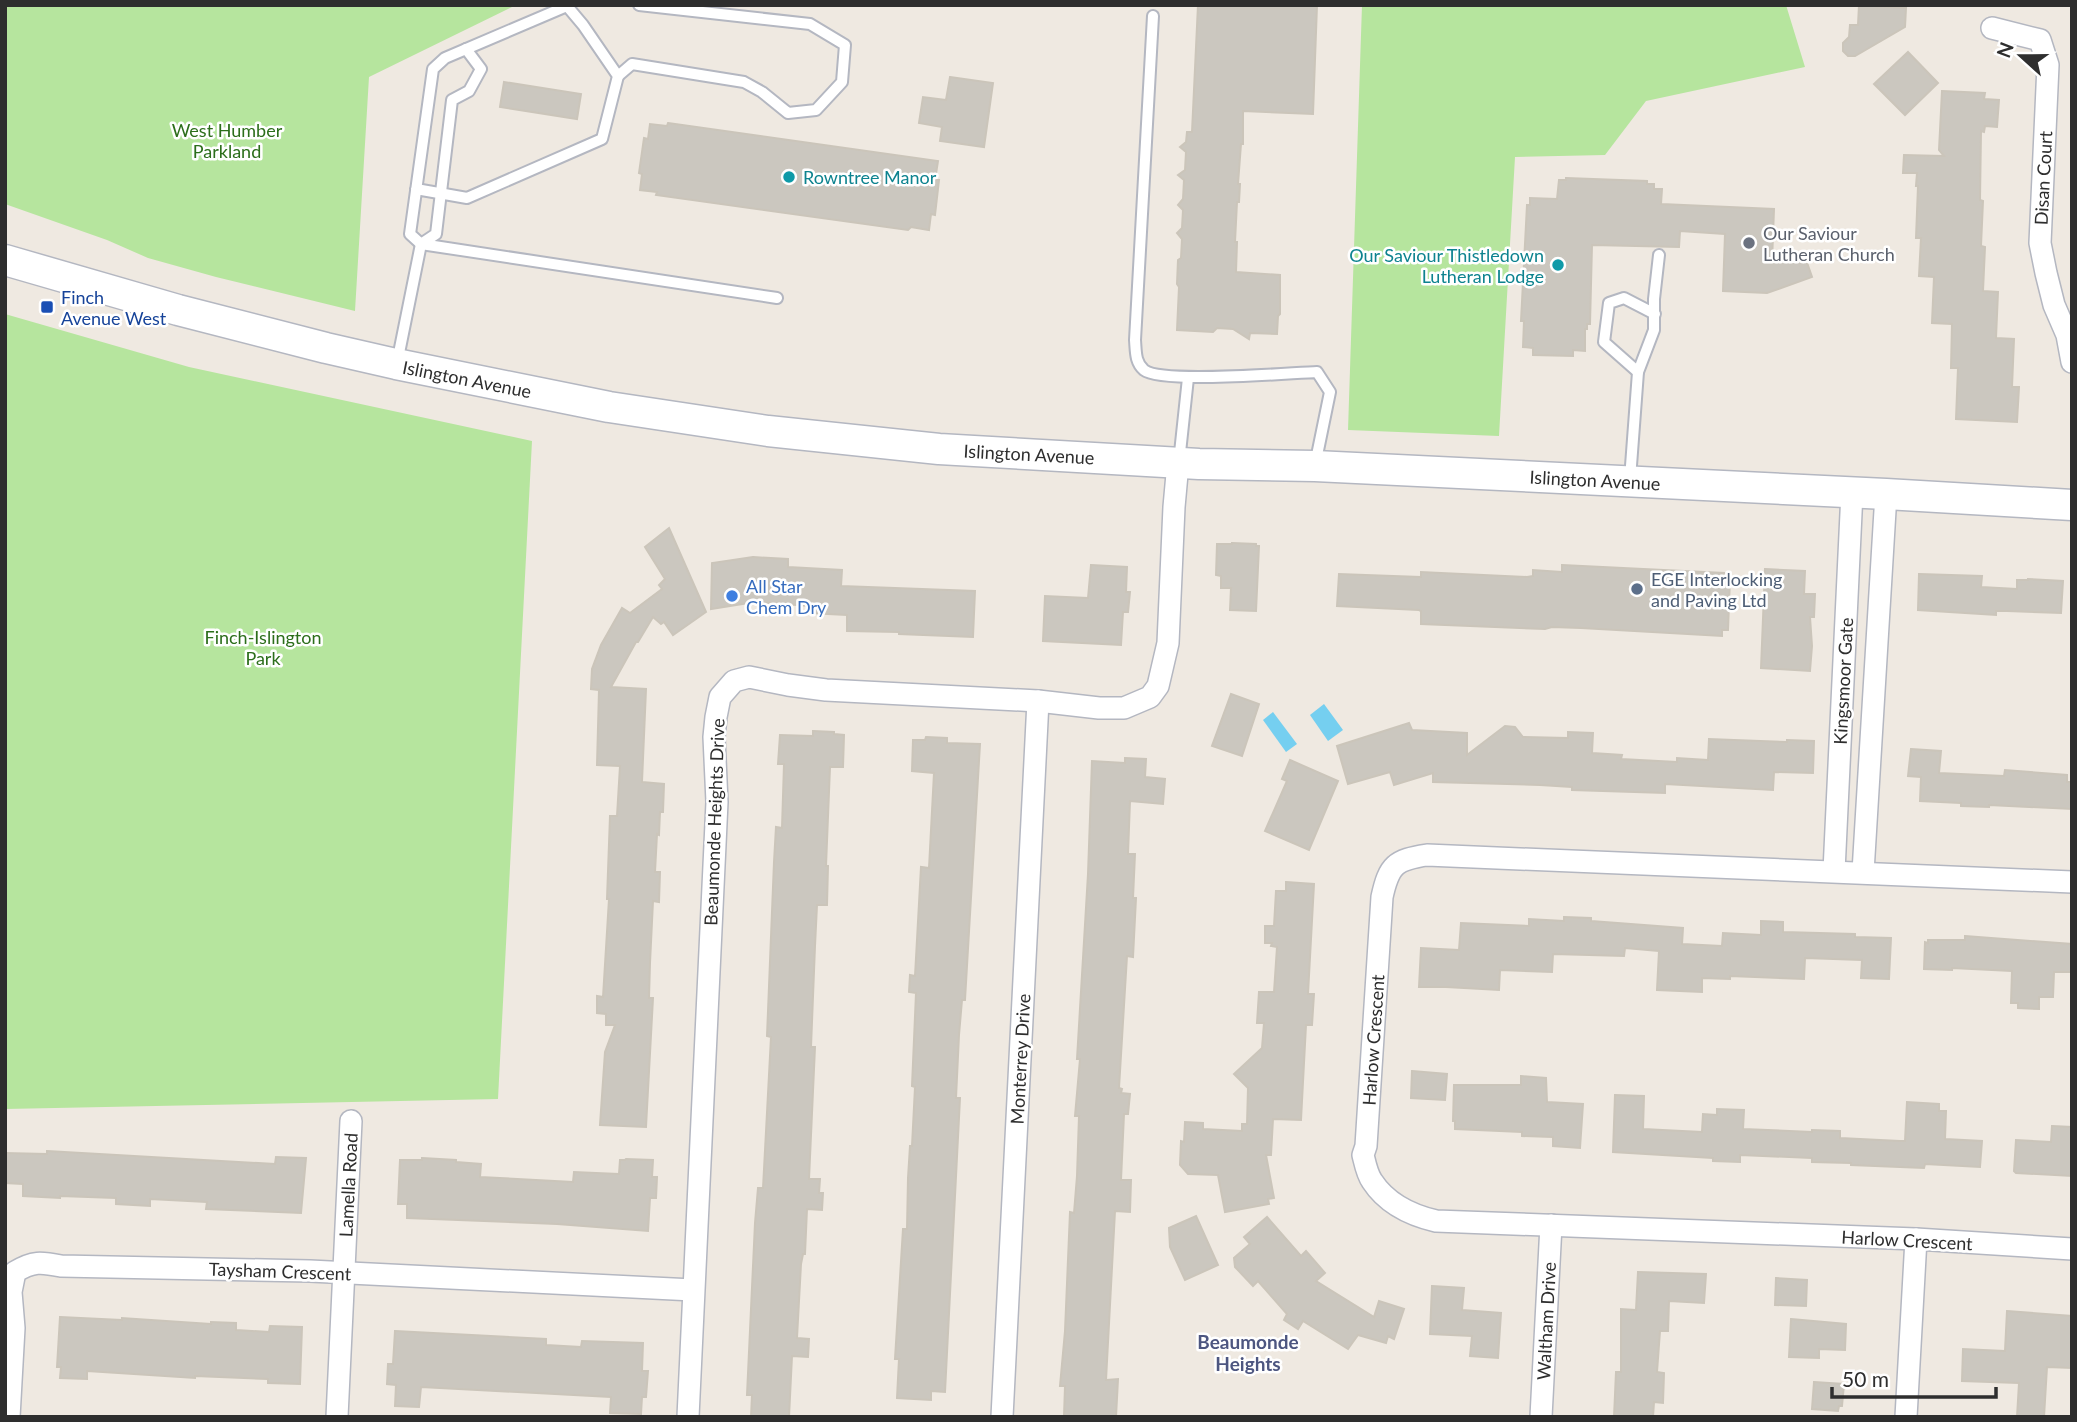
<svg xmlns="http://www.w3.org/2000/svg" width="2077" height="1422" viewBox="0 0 2077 1422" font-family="Lato,sans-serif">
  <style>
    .green { fill: #b6e59e }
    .water { fill: #75cff0 }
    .building { fill: #cbc7bf; stroke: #cbc5ba; stroke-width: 2 }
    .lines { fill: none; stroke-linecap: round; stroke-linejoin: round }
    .service-casing { stroke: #b4b7c1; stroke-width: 14 }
    .minor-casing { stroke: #b4b7c1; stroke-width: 24 }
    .secondary-casing { stroke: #b4b7c1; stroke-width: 33 }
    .service { stroke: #fff; stroke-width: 10 }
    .minor { stroke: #fff; stroke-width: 21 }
    .secondary { stroke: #fff; stroke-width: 30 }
    .culture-dot { fill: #0f9aa8; stroke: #fff; stroke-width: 2.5 }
    .worship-dot { fill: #6b7280; stroke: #fff; stroke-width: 2.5 }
    .transit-dot { fill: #1a4fb4; stroke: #fff; stroke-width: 2.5 }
    .service-dot { fill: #5c6f8a; stroke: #fff; stroke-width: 2.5 }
    .shop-dot { fill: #3f7fe0; stroke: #fff; stroke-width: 2.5 }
    .labels { text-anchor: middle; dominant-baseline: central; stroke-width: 5; stroke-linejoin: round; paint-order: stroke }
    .park-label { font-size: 18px; fill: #2c6e1b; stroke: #fff }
    .culture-label { font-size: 18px; fill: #0d838f; stroke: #fff; text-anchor: start }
    .street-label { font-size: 18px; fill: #2e2e2e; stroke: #fff }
    .worship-label { font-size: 18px; fill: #5b616d; stroke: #fff; text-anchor: start }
    .transit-label { font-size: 18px; fill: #164399; stroke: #fff; text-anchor: start }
    .service-label { font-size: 18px; fill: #4e5e75; stroke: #fff; text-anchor: start }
    .shop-label { font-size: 18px; fill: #366cbe; stroke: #fff; text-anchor: start }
    .neighbourhood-label { font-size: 19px; font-weight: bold; fill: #4d5680; stroke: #fff }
  </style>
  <rect width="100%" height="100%" fill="#efe9e1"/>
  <!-- green -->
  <g class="green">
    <path d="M5 5H516L369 77 355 311 216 277 148 258 107 240 5 204Z"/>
    <path d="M1362 5H1786L1805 67 1646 101 1605 155 1515 157 1499 436 1348 430Z"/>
    <path d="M5 314 189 367 532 441 498 1099 5 1109Z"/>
  </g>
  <!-- water -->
  <g class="water">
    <path d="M1324 704 1343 730 1328 741 1310 715Z"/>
    <path d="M1273 712 1297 744 1286 752 1263 720Z"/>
  </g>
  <!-- building -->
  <g class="building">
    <path d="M1198 5H1317L1313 114 1243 111V144H1241L1238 184H1240L1239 202H1237L1235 242H1237L1236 272 1280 275V314L1278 316 1277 334 1250 333 1249 339 1233 329 1217 328 1213 332 1177 330 1179 287 1177 284 1178 260 1181 258 1182 239 1177 233 1182 228 1183 210 1178 205 1183 199 1184 180 1178 175 1185 170 1186 152 1180 147 1186 142 1187 132H1192Z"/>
    <path d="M1859 5 1906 8 1905 27 1855 56H1848L1843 51V43L1849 37 1850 25H1858Z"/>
    <path d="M1908 52 1938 83 1905 115 1874 84Z"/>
    <path d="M950 77 993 83 984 147 940 141 942 127 919 123 923 97 946 100Z"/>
    <path d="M504 82 581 94 577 119 500 107Z"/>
    <path d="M1942 91 1985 93 1984 99 1999 100 1997 127 1985 126 1984 132 1981 131 1980 200 1983 201 1981 246 1985 247 1983 291 1998 292 1996 338 2014 339 2012 387H2019L2017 422 1956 419 1958 368H1951L1952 324 1932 323 1934 277 1919 276 1921 238H1916L1918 186H1916L1917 173H1903L1904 155 1944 156 1939 150Z"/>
    <path d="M668 123 938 161 935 180H939L935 215 931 214 929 230 911 227 908 230 656 195 657 192 640 190 642 174 639 173 644 138 648 139 650 124 667 126Z"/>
    <path d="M1566 178 1647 181V184H1654V189H1662L1661 204 1774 209 1772 262 1803 251 1812 277 1767 293 1723 291 1725 234 1680 231 1679 247 1592 245 1590 324H1587V329H1585V351L1573 350V356L1533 355V348L1523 347 1524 321H1521L1527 205H1530V198L1557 199 1559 180H1566Z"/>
    <path d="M669 528 706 612 673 635 664 622 661 624 653 617 638 642H636L611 687 646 689 642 782 664 784 663 812H660L659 835 657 834 655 872H660L659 902 653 901 650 963 649 998H653L646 1127 600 1125 605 1052 615 1025H606V1014L597 1013V996L603 997 609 899H607L610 816H617L620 766 597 765 599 690 591 689 592 669 601 645 622 608 630 613 662 589 659 585 665 579 645 547Z"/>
    <path d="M1232 543 1256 544V546H1259L1256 611 1230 610 1231 588H1221V576L1216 575 1217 544H1232Z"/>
    <path d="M753 557 788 559V567L842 570 841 586 975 591 973 637 899 634V632L847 631V615L810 613 811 606 755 602 711 609 712 563Z"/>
    <path d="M1091 565 1127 567 1126 592H1130L1128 612H1123L1121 645 1043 641 1045 596 1088 598Z"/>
    <path d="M1562 565 1724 573V578H1730L1728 630H1722V636L1581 628 1552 627 1545 629 1421 624V611L1419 610 1337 606 1339 574 1421 577V572L1527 577 1533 576V570L1562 572Z"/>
    <path d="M1765 569 1805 571 1804 594H1815L1814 617H1810L1812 646 1810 671 1761 668Z"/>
    <path d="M1919 574 1982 576 1981 587 2017 589V580H2028V579L2063 581 2061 613 2007 611H1996V615L1918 610Z"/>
    <path d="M1231 694 1259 704 1242 756 1212 746Z"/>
    <path d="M1409 723 1412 730 1467 733V755L1505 726 1515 727 1523 737 1568 738V732L1593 733 1592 753 1622 755 1621 759 1677 762V758L1708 760 1709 739 1787 742V740L1814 741 1813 773 1774 772 1773 790 1665 784V793L1572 790V787L1540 785 1433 782V773L1394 785 1390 772 1348 784 1337 746Z"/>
    <path d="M813 731 834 732V734L844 735 843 767H830L826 866H828L827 905H817L815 946 811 1047H815L809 1179H820L819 1193H823L822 1210 807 1209 805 1254H803L801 1264 797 1338 809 1339 808 1357 792 1356 789 1417H751L752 1395H747L755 1223 758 1188H763L771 1037 767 1036 774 862 776 827 782 828 784 764H778L780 735 813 736Z"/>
    <path d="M926 737 947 738V743L980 744 965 1000H962L959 1035 956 1098H960L945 1392 931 1391V1400L897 1398 899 1359H895L903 1229H907L908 1178 910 1146H912L915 1087 912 1086 916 993 909 992 910 975 915 976 921 867 929 868 934 773 912 771 913 740H925Z"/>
    <path d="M1911 749 1941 751 1939 773 2004 776 2005 770 2067 775V782H2072V809L1989 805V807L1961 806V803L1920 801 1921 777 1908 776Z"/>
    <path d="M1125 758 1146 759 1145 777 1165 779 1163 804 1130 801 1128 854H1135L1133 898H1136L1133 957 1127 956 1119 1088 1122 1089 1121 1093 1130 1094 1128 1114H1124L1121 1180H1131L1130 1212 1115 1211 1106 1380 1118 1379 1116 1417H1064L1065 1386H1060L1065 1331 1070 1212 1074 1213 1077 1176 1079 1116H1075L1080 1059H1077L1088 874 1092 761 1125 763Z"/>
    <path d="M1290 760 1338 781 1309 850 1265 831 1287 781 1282 779Z"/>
    <path d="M1286 882 1314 884 1308 994H1314L1312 1025H1306L1301 1120 1273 1119 1271 1155H1266L1274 1198 1268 1199 1269 1204 1225 1212 1218 1175 1188 1174 1180 1165 1181 1141 1184 1142 1185 1122 1203 1123V1129L1242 1131V1124H1247L1248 1088 1234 1074 1262 1048 1264 1023H1257L1259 992H1274L1277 947 1271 946 1272 943H1265V926H1274L1276 891H1286Z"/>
    <path d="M1564 917 1591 918V921L1683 928 1682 944 1722 946 1723 933 1761 935V921L1783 922V932L1855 934V937L1891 938 1889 979 1861 978 1862 960 1805 958 1804 979 1730 976V979L1702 978V992L1657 990 1659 951 1625 948 1624 956 1553 954 1552 972 1500 970 1499 990 1446 987H1419L1421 948 1459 950 1461 923 1529 926V919L1564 921Z"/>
    <path d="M1965 936 2072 944V972H2054L2053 997H2039V1009L2018 1008V1003H2011L2012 971 1952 968V970L1924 969 1925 942 1928 943V940H1965Z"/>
    <path d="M1412 1071 1447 1074 1445 1100 1411 1098Z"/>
    <path d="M1521 1076 1546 1078 1547 1102 1583 1104 1580 1148 1553 1146V1137L1522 1136V1132L1455 1129V1121H1453L1454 1085H1521Z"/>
    <path d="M1615 1095 1644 1096 1643 1129 1702 1132 1703 1114 1717 1115V1109L1744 1110 1743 1129 1812 1132V1130L1840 1131V1138L1900 1141H1905L1907 1102 1939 1104V1111H1946L1945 1139 1982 1141 1980 1167 1925 1164 1924 1168 1851 1165V1163L1812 1162V1158L1740 1155V1162L1713 1161V1158L1613 1152Z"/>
    <path d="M2052 1126 2072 1127V1176L2016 1173 2014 1171 2016 1140 2051 1142Z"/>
    <path d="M47 1151 275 1164 276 1157 306 1158 301 1213 206 1209 207 1202 150 1199V1206L116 1204V1198L60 1196V1198L23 1196V1184L5 1183V1153L47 1154Z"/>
    <path d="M422 1158 456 1160V1162L481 1164 480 1177 573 1182 574 1172 619 1174 620 1160H625L626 1159 653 1160 652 1177H657L656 1198H650L648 1231 557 1224 407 1218V1204H398L400 1160H422Z"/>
    <path d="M1196 1216 1218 1265 1185 1280 1170 1247 1169 1228Z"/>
    <path d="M1267 1217 1301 1256 1306 1251 1325 1273 1316 1281 1374 1317 1379 1301 1404 1309 1394 1339 1388 1336 1386 1343 1358 1335 1348 1349 1303 1321 1298 1329 1284 1320 1287 1314 1258 1281 1253 1286 1235 1267 1234 1258 1250 1244 1244 1237Z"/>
    <path d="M1638 1272 1706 1274 1704 1303 1669 1301 1668 1331H1660L1657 1372 1664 1373 1663 1403 1654 1402 1653 1417H1614L1616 1372H1621V1309L1636 1310Z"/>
    <path d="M1776 1278 1807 1280 1806 1306 1775 1305Z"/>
    <path d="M1432 1286 1464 1288 1462 1310 1501 1313 1498 1358 1470 1356 1472 1336 1430 1334Z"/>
    <path d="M2007 1311 2072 1316V1368L2047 1367 2044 1417H2017L2019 1383 1962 1381 1963 1349 2005 1351Z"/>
    <path d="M60 1317 122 1320V1318L211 1324V1322L236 1323V1330L269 1332 270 1326 302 1327 300 1384 268 1383V1379L195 1376V1378L87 1371V1379L60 1378 61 1367H57Z"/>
    <path d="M1791 1319 1846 1324 1845 1350 1819 1349V1358L1789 1357Z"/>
    <path d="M395 1331 546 1339V1345L581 1347 582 1341 643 1343 642 1371H648L646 1397H642L641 1414 610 1413 611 1397 421 1387 419 1407 395 1406 396 1385 387 1384 388 1364H393Z"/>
    <path d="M1814 1382 1844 1384 1842 1406H1839L1838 1411 1812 1409Z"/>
  </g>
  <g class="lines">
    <!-- service casing -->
    <g class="service-casing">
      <g id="service">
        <path d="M1153 16 1135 340C1136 352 1135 362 1144 370 1162 384 1288 373 1317 372L1330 392 1315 465"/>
        <path d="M618 76 632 64 744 82 762 92 788 113 816 110 842 82 845 45 810 24 639 5"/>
        <path d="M416 189 467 198 602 139 618 76 583 25 567 6 445 58 433 69 410 234 421 244 777 298"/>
        <path d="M397 363 421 244 436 234 452 100 469 91 481 69 466 49"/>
        <path d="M1638 372 1604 342 1609 303 1624 298 1655 314"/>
        <path d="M1179 462 1188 378"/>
        <path d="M1630 479 1638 372 1654 330V299L1659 255"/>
      </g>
    </g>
    <!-- minor casing -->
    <g class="minor-casing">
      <g id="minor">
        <path d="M1992 28 2040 40 2048 65 2040 243 2046 273 2054 305 2067 335 2072 362"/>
        <path d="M1834 871 1852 492"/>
        <path d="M1863 872 1886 494"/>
        <path d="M2072 882 1427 855C1395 860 1389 865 1382 897L1366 1146 1363 1155C1365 1163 1367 1174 1372 1181 1387 1204 1410 1215 1436 1221L1916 1239 2072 1249"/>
        <path d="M9 1417 14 1328 11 1292 15 1272C33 1261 41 1262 61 1266L310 1271 693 1290"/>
        <path d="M337 1417 351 1121"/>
        <path d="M688 1417 717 802 714 737 716 717 720 697 734 681 749 677 788 685 826 690 1038 701 1099 708H1124L1150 697 1158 686 1168 643 1174 507 1178 463"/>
        <path d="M1002 1417 1038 701"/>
        <path d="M1541 1417 1551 1225"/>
        <path d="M1906 1417 1916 1239"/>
      </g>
    </g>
    <!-- secondary casing -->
    <g class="secondary-casing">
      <path id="secondary" d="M5 260 178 310 326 348 396 364 609 407 768 431 939 449 1199 464 1315 466 1886 494 2072 505"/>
    </g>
    <!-- service -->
    <use href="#service" class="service"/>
    <!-- minor -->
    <use href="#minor" class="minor"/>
    <!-- secondary -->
    <use href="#secondary" class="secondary"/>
  </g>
  <!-- markers -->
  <g class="culture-dot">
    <circle cx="789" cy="177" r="7"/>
    <circle cx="1558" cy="265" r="7"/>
  </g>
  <circle class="worship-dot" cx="1749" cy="243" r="7"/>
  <rect class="transit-dot" x="40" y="300" width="14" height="14" rx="3.5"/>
  <circle class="service-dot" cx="1637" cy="589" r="7"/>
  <circle class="shop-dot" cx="732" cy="596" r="7"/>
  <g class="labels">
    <!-- park labels -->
    <g class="park-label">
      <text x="227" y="130">West Humber<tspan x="227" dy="21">Parkland</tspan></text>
      <text x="263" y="637">Finch-Islington<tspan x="263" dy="21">Park</tspan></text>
    </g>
    <!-- culture labels -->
    <g class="culture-label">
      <text x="803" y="177">Rowntree Manor</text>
      <text x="1544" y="255" text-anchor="end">Our Saviour Thistledown<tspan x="1544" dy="21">Lutheran Lodge</tspan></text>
    </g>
    <!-- street labels -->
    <g class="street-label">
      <text transform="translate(2043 178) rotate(-87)">Disan Court</text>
      <text transform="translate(467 379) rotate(11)">Islington Avenue</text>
      <text transform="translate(1029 454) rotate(3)">Islington Avenue</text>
      <text transform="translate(1595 480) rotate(3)">Islington Avenue</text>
      <text transform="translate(1843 681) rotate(-87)">Kingsmoor Gate</text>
      <text transform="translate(714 822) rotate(-88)">Beaumonde Heights Drive</text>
      <text transform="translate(1373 1040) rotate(-86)">Harlow Crescent</text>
      <text transform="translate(1020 1059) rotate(-87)">Monterrey Drive</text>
      <text transform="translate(348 1185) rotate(-87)">Lamella Road</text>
      <text transform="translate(1907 1240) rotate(3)">Harlow Crescent</text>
      <text transform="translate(280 1271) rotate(2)">Taysham Crescent</text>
      <text transform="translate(1546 1321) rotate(-87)">Waltham Drive</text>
    </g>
    <!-- worship labels -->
    <g class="worship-label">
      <text x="1763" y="233">Our Saviour<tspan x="1763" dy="21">Lutheran Church</tspan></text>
    </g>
    <!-- transit labels -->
    <g class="transit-label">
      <text x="61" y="297">Finch<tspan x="61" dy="21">Avenue West</tspan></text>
    </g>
    <!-- service labels -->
    <g class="service-label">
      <text x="1651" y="579">EGE Interlocking<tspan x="1651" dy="21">and Paving Ltd</tspan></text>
    </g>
    <!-- shop labels -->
    <g class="shop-label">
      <text x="746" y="586">All Star<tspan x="746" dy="21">Chem Dry</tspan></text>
    </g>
    <!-- neighbourhood labels -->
    <g class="neighbourhood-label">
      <text x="1248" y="1341">Beaumonde<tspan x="1248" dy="22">Heights</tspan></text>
    </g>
  </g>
  <!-- border -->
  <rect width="2077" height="1422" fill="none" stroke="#2e2e2e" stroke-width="14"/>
  <!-- north arrow -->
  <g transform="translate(2021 56) rotate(291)" stroke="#ffffff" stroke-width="5" paint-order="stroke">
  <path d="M0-5L12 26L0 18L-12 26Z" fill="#2e2e2e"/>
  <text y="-10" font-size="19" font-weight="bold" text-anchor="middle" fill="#2e2e2e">N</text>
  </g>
  <!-- scale -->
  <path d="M1832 1387v10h164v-10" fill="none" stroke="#2e2e2e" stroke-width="3.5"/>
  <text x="1842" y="1387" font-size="21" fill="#2e2e2e" stroke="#ffffff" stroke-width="5" paint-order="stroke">50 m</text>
</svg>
